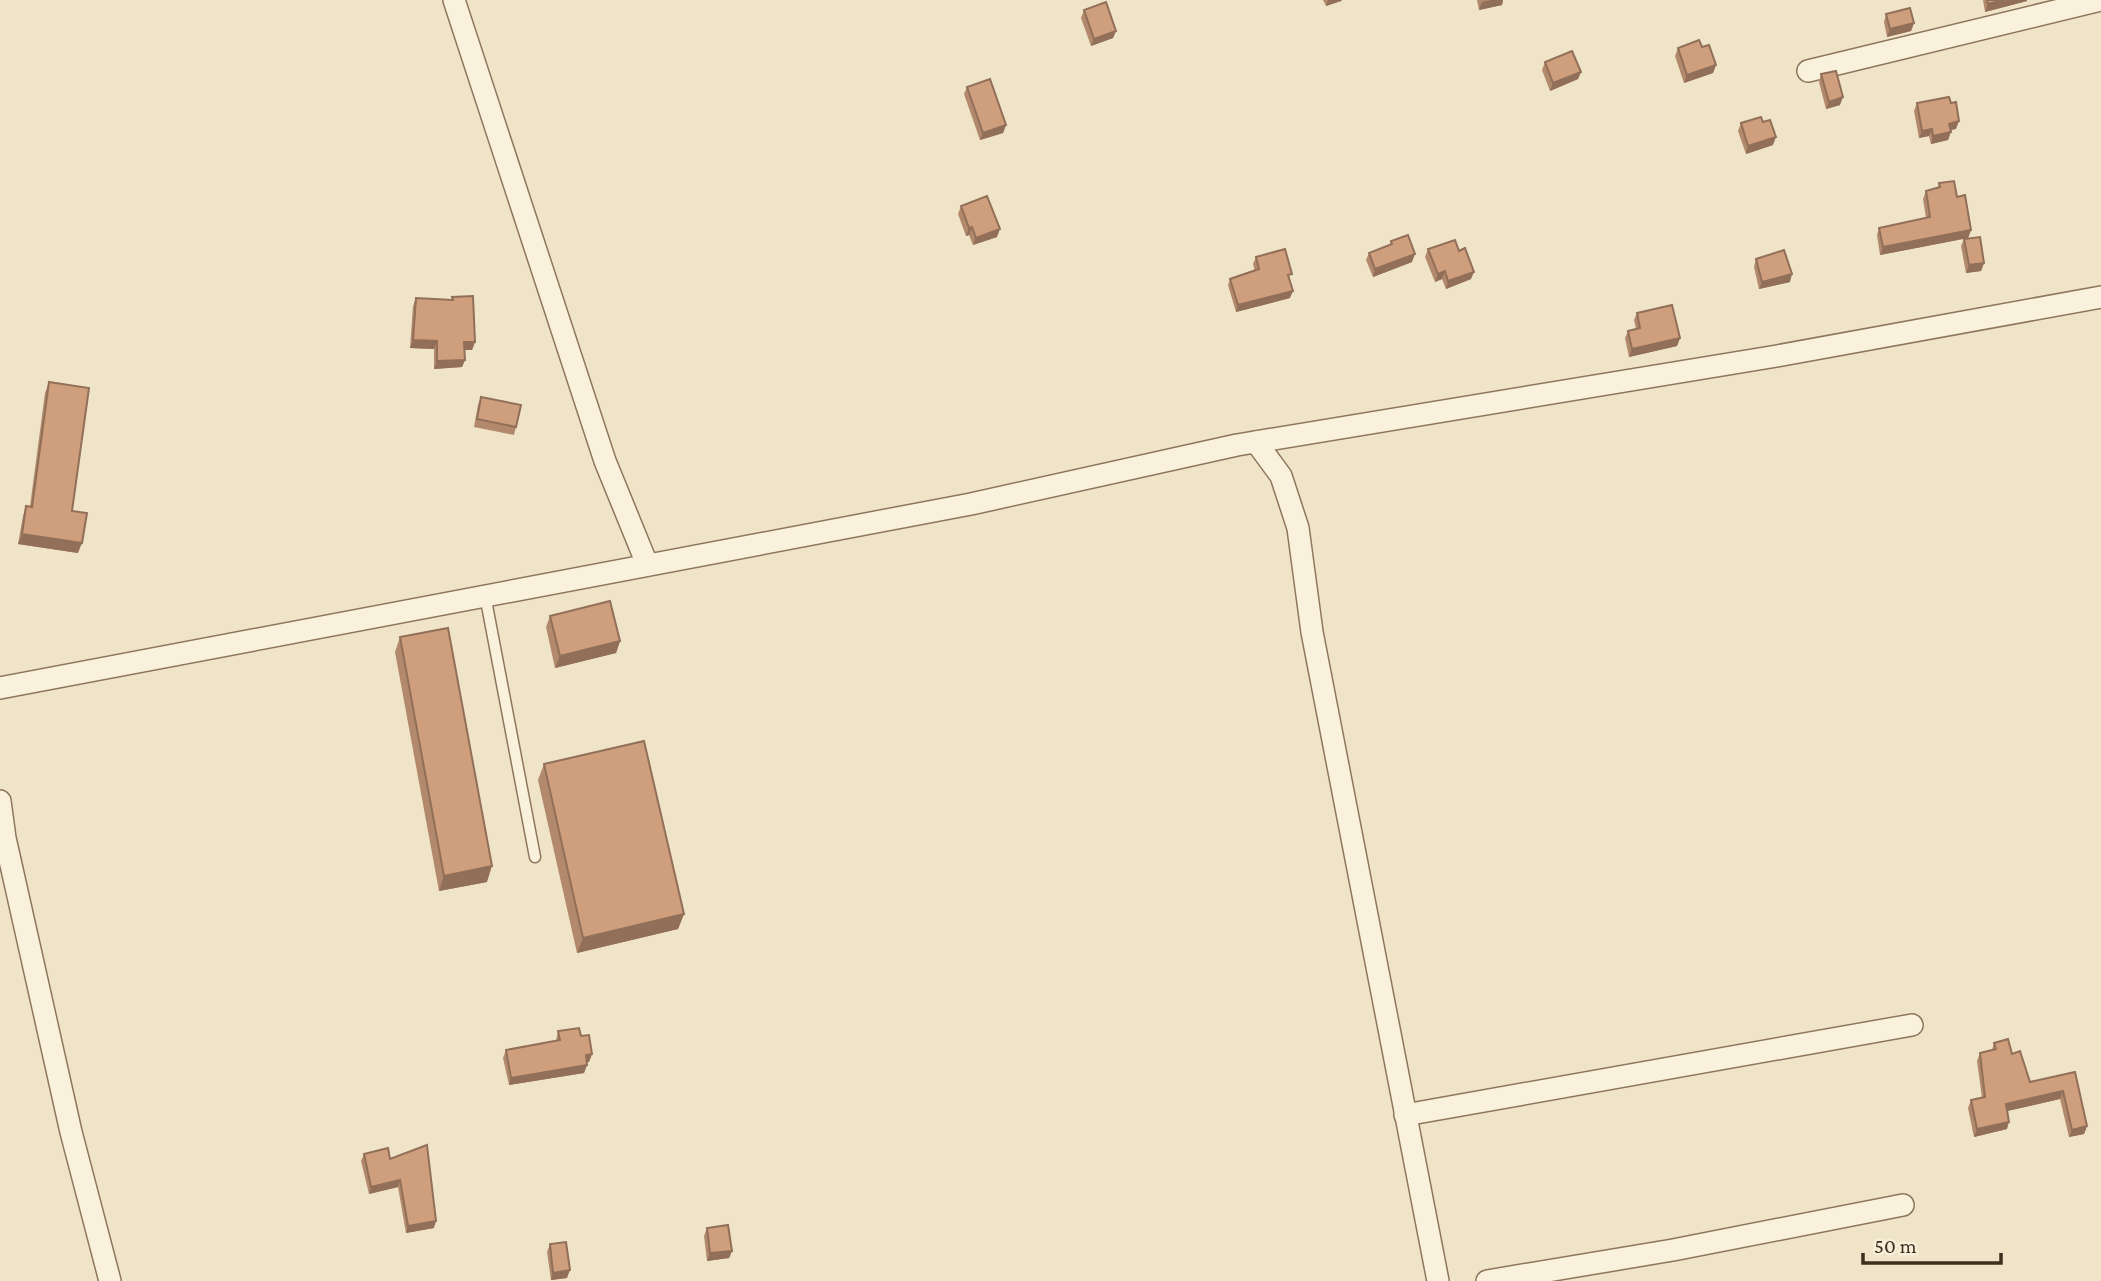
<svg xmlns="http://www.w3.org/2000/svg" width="2101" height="1281" viewBox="0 0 2101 1281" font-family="'Crimson Pro',serif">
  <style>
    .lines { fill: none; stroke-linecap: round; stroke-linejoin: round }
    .lane-casing { stroke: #8d765c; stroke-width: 13 }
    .street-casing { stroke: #8d765c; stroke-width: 24 }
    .lane { stroke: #faf1dc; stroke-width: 10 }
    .street { stroke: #faf1dc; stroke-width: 21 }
    .wall { fill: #b2896c }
    .shaded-wall { fill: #916f58 }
    .building { fill: #cf9f7d; stroke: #916f58; stroke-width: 2 }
  </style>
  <rect width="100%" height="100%" fill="#f0e4c8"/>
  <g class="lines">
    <!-- lane casing -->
    <g class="lane-casing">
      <path id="lane" d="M485 595 535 857"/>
    </g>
    <!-- street casing -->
    <g class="street-casing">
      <g id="street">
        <path d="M454 0 605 461 647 564"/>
        <path d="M1808 71 2101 0"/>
        <path d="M1256 442 1281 476 1298 528 1312 632 1438 1281"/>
        <path d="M0 688 971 504 1237 445 1777 356 2101 297"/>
        <path d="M0 801 5 838 71 1132 110 1281"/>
        <path d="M1405 1115 1912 1025"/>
        <path d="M1487 1281 1673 1250 1903 1205"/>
      </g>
    </g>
    <!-- lane -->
    <use href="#lane" class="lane"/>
    <!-- street -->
    <use href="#street" class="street"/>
  </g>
  <!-- wall -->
  <g class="wall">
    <path d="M1323 0H1342L1341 1 1326 6Z"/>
    <path d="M1477 0H1503L1502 5 1479 10Z"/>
    <path d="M1983 0H2027V1L1985 12Z"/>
    <path d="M1084 10 1116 31 1113 38 1091 46 1081 18Z"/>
    <path d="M1886 14 1914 23 1911 31 1887 37 1884 22Z"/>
    <path d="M1702 47 1716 65 1713 73 1684 83 1675 56 1678 48Z"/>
    <path d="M1545 62 1581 72 1578 79 1550 91 1542 70Z"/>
    <path d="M1821 74 1840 105 1826 109 1819 82Z"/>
    <path d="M967 87 1006 125 1003 133 980 140 964 94Z"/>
    <path d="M1917 103 1956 129 1950 130 1948 140 1931 144 1929 136 1919 138 1914 111Z"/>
    <path d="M1741 123 1773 145 1746 154 1738 131Z"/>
    <path d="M1939 183 1957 197 1971 230 1968 238 1880 255 1877 235 1879 228 1926 218 1923 199 1926 191 1938 188Z"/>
    <path d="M961 206 997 237 973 245 969 235 966 236 958 214Z"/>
    <path d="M1964 239 1984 263 1981 271 1966 273 1961 246Z"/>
    <path d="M1391 241 1412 262 1373 277 1366 260 1369 253 1390 245Z"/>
    <path d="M1428 249 1459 251 1471 279 1446 289 1442 279 1435 282 1425 257Z"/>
    <path d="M1256 257 1290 280V298L1236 312 1228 285 1230 279 1255 271 1253 264Z"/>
    <path d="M1756 259 1790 282 1759 289 1754 267Z"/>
    <path d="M452 297 475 342 472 350H464L465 360 462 367 434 369V349L410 348 413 306 416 298 451 300Z"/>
    <path d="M1637 313 1680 338 1677 346 1629 357 1625 338 1628 331 1636 329 1634 320Z"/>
    <path d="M49 382 72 511 78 553 18 544 23 516 26 506H30L45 393Z"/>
    <path d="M481 397 516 427 514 435 474 427 478 405Z"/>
    <path d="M550 616 620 641 616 653 555 668 546 627Z"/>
    <path d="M400 637 487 882 439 891 395 652Z"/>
    <path d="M544 764 684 914 678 929 577 953 538 780Z"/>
    <path d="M558 1031 581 1036 592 1054 589 1062H587V1065L584 1073 509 1085 503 1058 506 1050 556 1041Z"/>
    <path d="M1994 1043 2012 1054 2030 1082 2075 1072 2087 1126 2084 1134 2069 1137 2060 1099 2007 1111V1129L1974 1137 1968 1108 1971 1100 1982 1098 1977 1061 1980 1053 1992 1050Z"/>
    <path d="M364 1154 390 1159 434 1228 406 1233 398 1187 369 1194 361 1161Z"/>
    <path d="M707 1228 732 1251 729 1258 707 1261 704 1236Z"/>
    <path d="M550 1244 567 1278 551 1280 547 1252Z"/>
  </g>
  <!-- shaded-wall -->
  <g class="shaded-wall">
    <path d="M1328 0H1342L1341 1 1326 6Z"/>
    <path d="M1491 0H1503L1502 5 1479 10 1482 2Z"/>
    <path d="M2003 0H2027V1L1985 12 1988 4Z"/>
    <path d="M1914 23 1911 31 1887 37 1890 29Z"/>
    <path d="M1116 31 1113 38 1091 46 1094 39Z"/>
    <path d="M1716 65 1713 73 1684 83 1687 75Z"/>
    <path d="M1581 72 1578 79 1550 91 1553 83Z"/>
    <path d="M1843 97 1840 105 1826 109 1829 102Z"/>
    <path d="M1959 121 1956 129 1946 131 1949 124Z"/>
    <path d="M1006 125 1003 133 980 140 983 133Z"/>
    <path d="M1932 129 1929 136 1919 138 1922 131Z"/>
    <path d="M1951 132 1948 140 1931 144 1933 136Z"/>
    <path d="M1776 137 1773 145 1746 154 1748 146Z"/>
    <path d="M972 227 969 235 966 236 969 228Z"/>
    <path d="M1000 229 997 237 973 245 976 238Z"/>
    <path d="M1971 230 1968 238 1880 255 1883 247Z"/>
    <path d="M1415 254 1412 262 1373 277 1375 269Z"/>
    <path d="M1984 263 1981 271 1966 273 1969 265Z"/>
    <path d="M1445 271 1442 279 1435 282 1438 274Z"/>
    <path d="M1474 272 1471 279 1446 289 1448 281Z"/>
    <path d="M1792 274 1790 282 1759 289 1762 282Z"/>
    <path d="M1293 291 1290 298 1236 312 1238 305Z"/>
    <path d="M1680 338 1677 346 1629 357 1632 349Z"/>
    <path d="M413 340 437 341 434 349 410 348Z"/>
    <path d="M464 342H475L472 350H461Z"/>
    <path d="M465 360 462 367 434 369 437 361Z"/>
    <path d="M22 534 82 543 78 553 18 544Z"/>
    <path d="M620 641 616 653 555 668 560 656Z"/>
    <path d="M492 866 487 882 439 891 444 876Z"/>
    <path d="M684 914 678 929 577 953 583 938Z"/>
    <path d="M592 1054 589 1062 583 1063 586 1055Z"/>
    <path d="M587 1065 584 1073 509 1085 511 1078Z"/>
    <path d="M2063 1091 2060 1099 2003 1112 2006 1104Z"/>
    <path d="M2009 1122 2007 1129 1974 1137 1977 1129Z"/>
    <path d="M2087 1126 2084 1134 2069 1137 2072 1130Z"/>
    <path d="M400 1180 398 1187 369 1194 371 1187Z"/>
    <path d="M436 1221 434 1228 406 1233 408 1226Z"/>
    <path d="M732 1251 729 1258 707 1261 710 1253Z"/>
    <path d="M570 1270 567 1278 551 1280 553 1273Z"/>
  </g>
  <!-- building -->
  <g class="building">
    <path d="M1987 0H2003L1988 4Z"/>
    <path d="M1106 2 1116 31 1094 39 1084 10Z"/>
    <path d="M1910 8 1914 23 1890 29 1886 14Z"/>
    <path d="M1699 40 1702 47 1709 45 1716 65 1687 75 1678 48Z"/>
    <path d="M1572 51 1581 72 1553 83 1545 62Z"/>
    <path d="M1836 71 1843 97 1829 102 1821 74Z"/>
    <path d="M990 79 1006 125 983 133 967 87Z"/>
    <path d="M1949 97 1951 103 1956 102 1959 121 1949 124 1951 132 1933 136 1932 129 1922 131 1917 103Z"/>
    <path d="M1761 117 1763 122 1770 120 1776 137 1748 146 1741 123Z"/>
    <path d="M1954 181 1957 197 1965 195 1971 230 1883 247 1879 228 1930 217 1926 191 1940 187 1939 183Z"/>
    <path d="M987 196 1000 229 976 238 972 227 969 228 961 206Z"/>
    <path d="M1408 235 1415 254 1375 269 1369 253 1392 244 1391 241Z"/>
    <path d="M1980 237 1984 263 1969 265 1964 239Z"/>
    <path d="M1455 240 1459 251 1465 248 1474 272 1448 281 1445 271 1438 274 1428 249Z"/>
    <path d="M1285 249 1292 274 1288 275 1293 291 1238 305 1230 279 1259 269 1256 257Z"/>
    <path d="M1784 250 1792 274 1762 282 1756 259Z"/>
    <path d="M473 296 475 342H464L465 360 437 361V341L413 340 416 298 453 300 452 297Z"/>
    <path d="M1672 305 1680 338 1632 349 1628 331 1640 328 1637 313Z"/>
    <path d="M49 382 89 388 72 511 87 513 82 543 22 534 26 506 32 507Z"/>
    <path d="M481 397 521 405 516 427 477 419Z"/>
    <path d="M610 601 620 641 560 656 550 616Z"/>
    <path d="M448 628 492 866 444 876 400 637Z"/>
    <path d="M644 741 684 914 583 938 544 764Z"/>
    <path d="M579 1028 581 1036 589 1035 592 1054 586 1055 587 1065 511 1078 506 1050 560 1040 558 1031Z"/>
    <path d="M2008 1039 2012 1054 2020 1051 2030 1082 2075 1072 2087 1126 2072 1130 2063 1091 2006 1104 2009 1122 1977 1129 1971 1100 1985 1097 1980 1053 1996 1049 1994 1043Z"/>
    <path d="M427 1145 436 1221 408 1226 400 1180 371 1187 364 1154 388 1148 390 1159Z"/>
    <path d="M728 1225 732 1251 710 1253 707 1228Z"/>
    <path d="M566 1242 570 1270 553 1273 550 1244Z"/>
  </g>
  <!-- scale -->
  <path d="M1863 1253v10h138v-10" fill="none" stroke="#3d2e20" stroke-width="3.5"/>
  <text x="1874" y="1253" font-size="21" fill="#3d2e20" stroke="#f7eed8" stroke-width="5" paint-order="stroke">50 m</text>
</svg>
